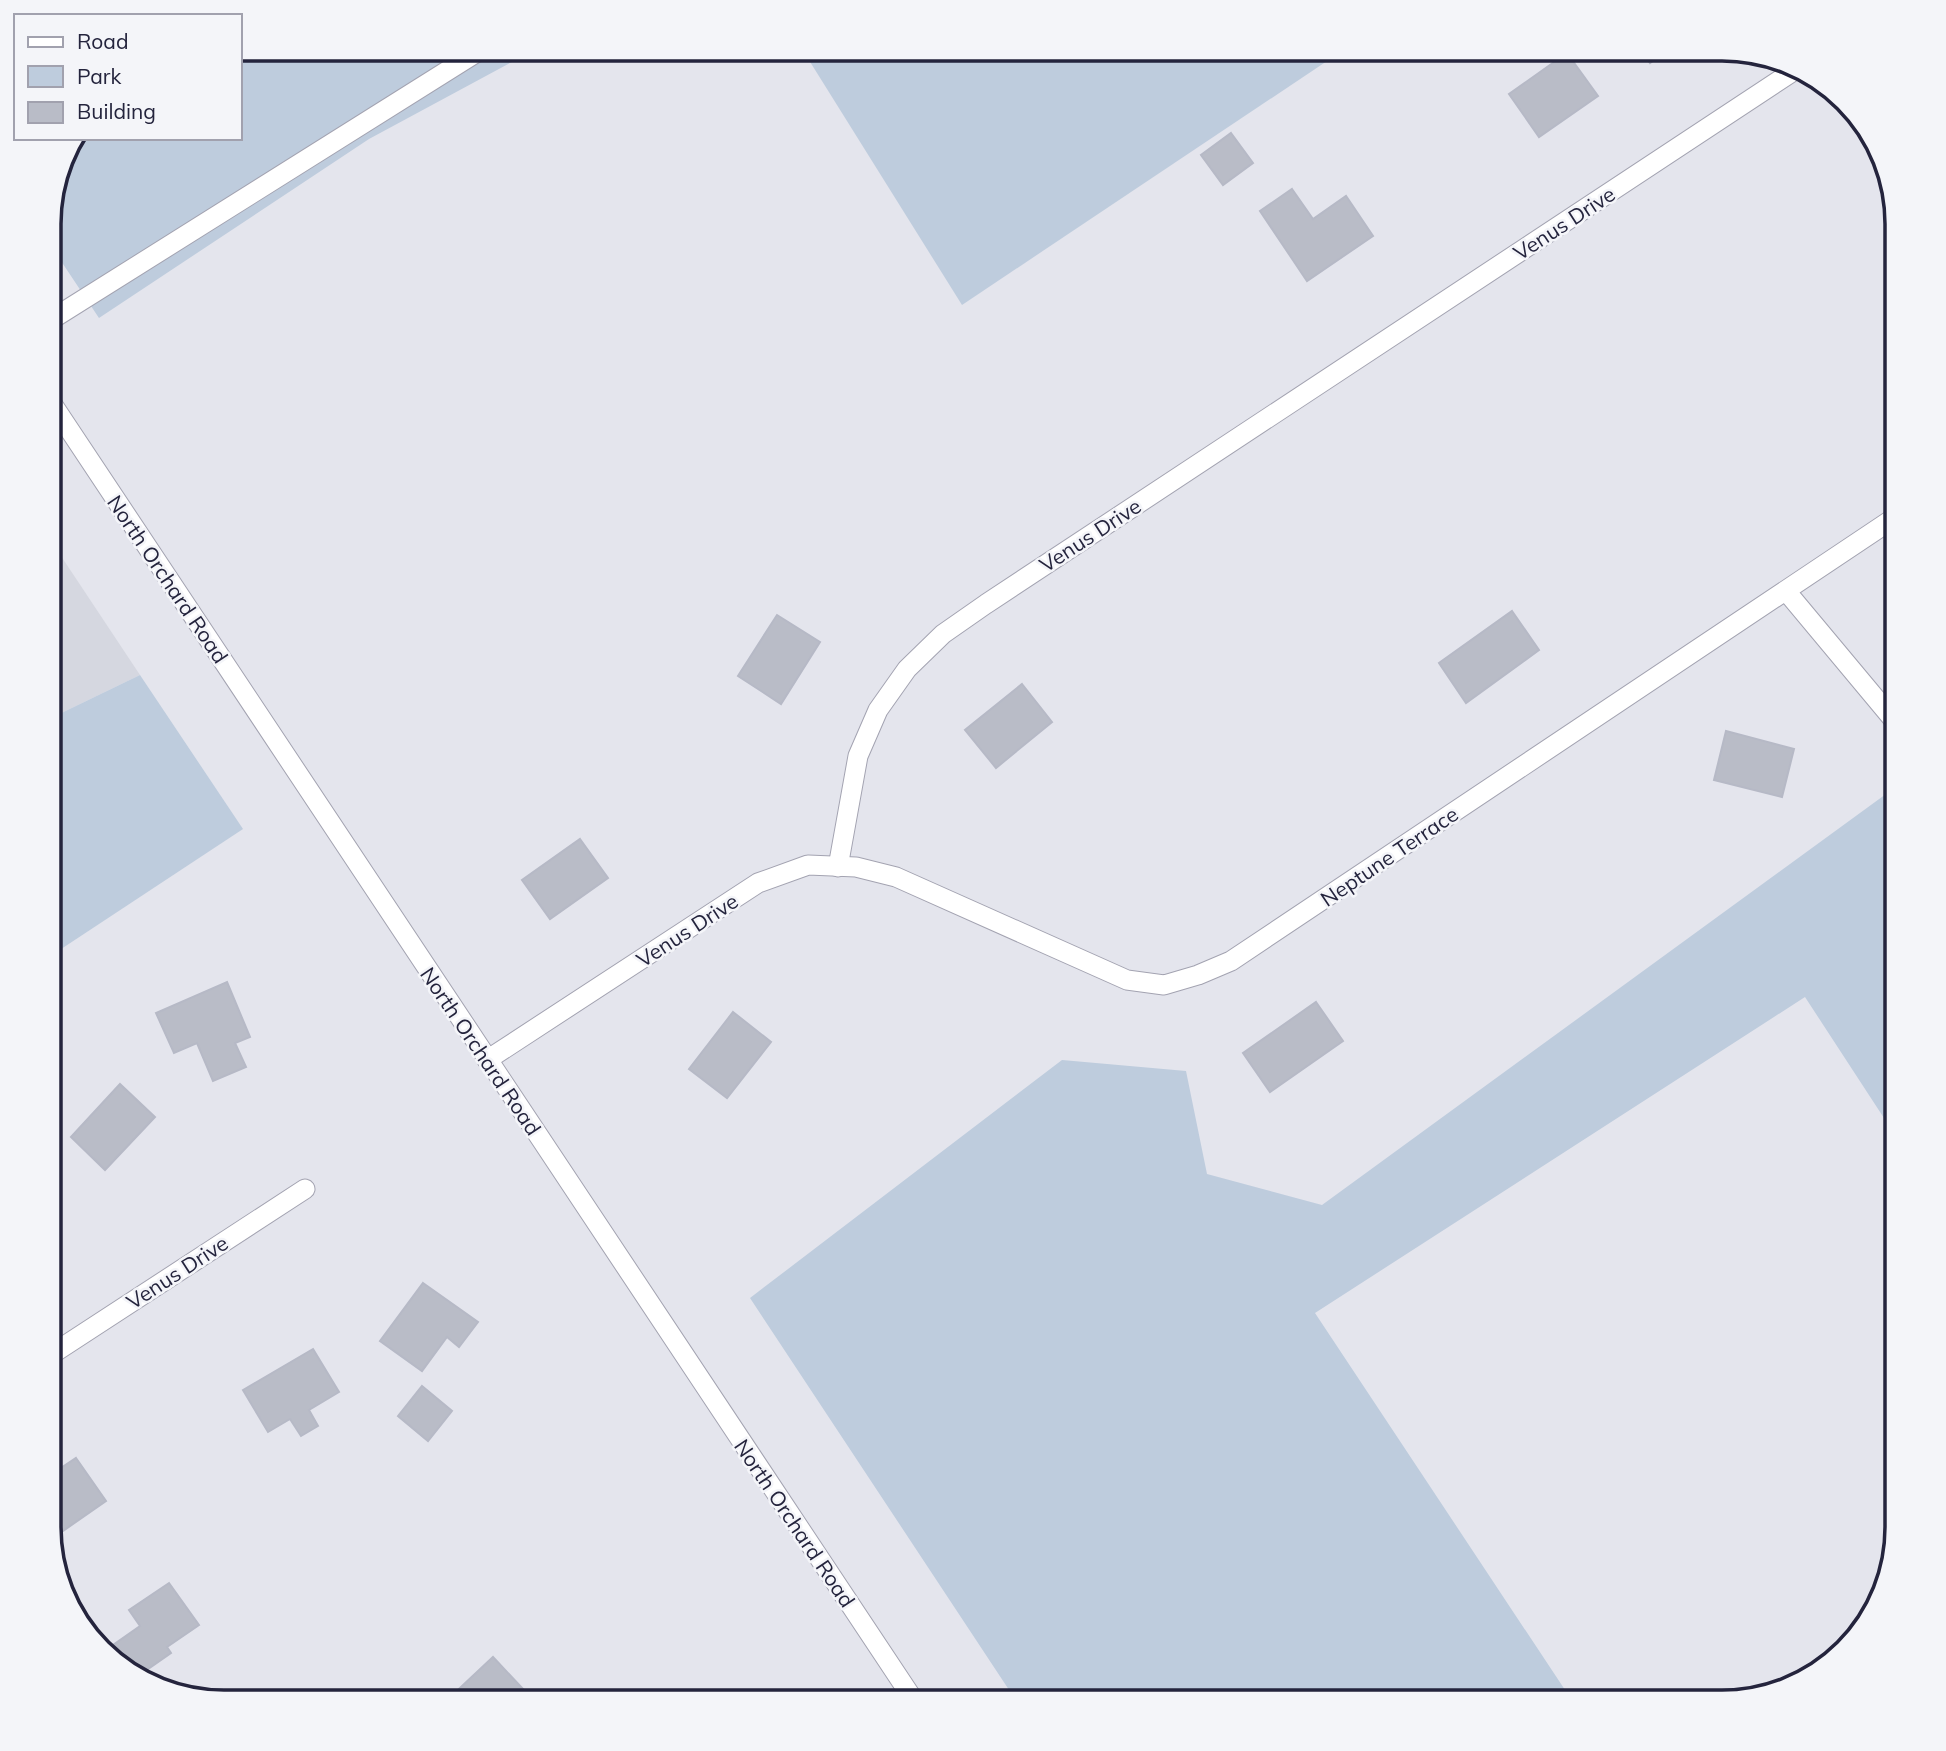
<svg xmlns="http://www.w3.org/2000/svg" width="1946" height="1751" viewBox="0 0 1946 1751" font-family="Mulish,sans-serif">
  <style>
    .built { fill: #d5d7e0 }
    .green { fill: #beccdd }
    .building { fill: #b9bcc7; stroke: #b6b9c6; stroke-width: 2 }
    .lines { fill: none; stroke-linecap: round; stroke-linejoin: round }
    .service-casing { stroke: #a3a3b1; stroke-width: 21 }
    .minor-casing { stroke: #a3a3b1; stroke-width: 21 }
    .tertiary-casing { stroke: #a3a3b1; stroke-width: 21 }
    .service { stroke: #fff; stroke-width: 19 }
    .minor { stroke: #fff; stroke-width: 19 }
    .tertiary { stroke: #fff; stroke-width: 19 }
    .labels { text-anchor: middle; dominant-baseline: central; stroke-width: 5; stroke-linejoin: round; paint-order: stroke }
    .street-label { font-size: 21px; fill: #24243d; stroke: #f4f5f9 }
    .rim { fill: none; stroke: #24243d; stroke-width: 3.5 }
  </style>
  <rect width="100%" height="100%" fill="#e4e5ed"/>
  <!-- built -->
  <path class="built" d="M49 538 140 675 49 719Z"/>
  <!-- green -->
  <g class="green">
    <path d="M240 49H536L369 139 99 318 49 243V212L67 147 74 138H240Z"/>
    <path d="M802 49H1345L962 305Z"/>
    <path d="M140 675 243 829 49 957V719Z"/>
    <path d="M1897 786V1138L1805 997 1315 1313 1573 1702H1017L750 1298 1062 1060 1186 1071 1207 1174 1322 1205Z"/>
  </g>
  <!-- building -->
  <g class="building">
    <path d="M1640 49H1669L1650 63Z"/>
    <path d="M1567 53 1598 96 1539 137 1509 94Z"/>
    <path d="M1231 133 1253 163 1223 185 1201 155Z"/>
    <path d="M1292 189 1313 219 1346 196 1373 236 1307 281 1260 211Z"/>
    <path d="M1512 611 1539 650 1466 703 1439 663Z"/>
    <path d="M777 615 820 642 781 704 738 676Z"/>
    <path d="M1022 684 1052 722 996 768 965 730Z"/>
    <path d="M1726 731 1794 749 1782 797 1714 780Z"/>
    <path d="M580 839 608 878 550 919 522 880Z"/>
    <path d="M227 982 250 1037 235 1043 246 1067 213 1081 197 1043 174 1053 156 1013Z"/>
    <path d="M1316 1002 1343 1041 1270 1092 1243 1053Z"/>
    <path d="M733 1012 771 1042 727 1098 689 1069Z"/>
    <path d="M120 1084 155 1117 105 1170 71 1137Z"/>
    <path d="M423 1283 478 1322 459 1347 447 1337 422 1371 380 1341Z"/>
    <path d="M313 1349 339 1392 309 1410 318 1426 301 1436 290 1419 268 1432 243 1390Z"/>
    <path d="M422 1386 452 1411 428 1441 398 1416Z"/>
    <path d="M76 1458 106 1501 50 1540 49 1476Z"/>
    <path d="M169 1583 199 1625 167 1647 171 1653 138 1676 103 1652 140 1626 129 1610Z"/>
    <path d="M493 1657 523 1689 509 1702H445Z"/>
  </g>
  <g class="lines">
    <!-- service casing -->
    <g class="service-casing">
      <path id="service" d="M49 321 482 49"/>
    </g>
    <!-- minor casing -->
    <g class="minor-casing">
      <g id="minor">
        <path d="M1786 591 1897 724"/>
        <path d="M838 867 858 756 878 710 907 669 943 634 986 604 1798 68"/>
        <path d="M487 1060 758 883 808 865 856 867 896 877 1127 980 1164 985 1198 975 1231 961 1897 516"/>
        <path d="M49 1356 305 1189"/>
      </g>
    </g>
    <!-- tertiary casing -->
    <g class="tertiary-casing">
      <path id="tertiary" d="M49 399 915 1702"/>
    </g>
    <!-- service -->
    <use href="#service" class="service"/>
    <!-- minor -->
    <use href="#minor" class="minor"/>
    <!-- tertiary -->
    <use href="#tertiary" class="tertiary"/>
  </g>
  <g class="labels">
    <!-- street labels -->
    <g class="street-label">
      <text transform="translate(1564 223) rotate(-33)">Venus Drive</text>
      <text transform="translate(1090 535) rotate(-33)">Venus Drive</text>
      <text transform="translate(168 579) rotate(56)">North Orchard Road</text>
      <text transform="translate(1389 856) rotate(-34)">Neptune Terrace</text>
      <text transform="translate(687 930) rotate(-33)">Venus Drive</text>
      <text transform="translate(481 1051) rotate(56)">North Orchard Road</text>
      <text transform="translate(177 1272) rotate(-33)">Venus Drive</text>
      <text transform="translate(795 1523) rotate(56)">North Orchard Road</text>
    </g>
  </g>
  <!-- crop -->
  <path d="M0 0H1946V1751H0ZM224 61H1722A163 163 0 0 1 1885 224V1527A163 163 0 0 1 1722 1690H224A163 163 0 0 1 61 1527V224A163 163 0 0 1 224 61Z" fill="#f4f5f9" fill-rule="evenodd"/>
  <path class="rim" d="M224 61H1722A163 163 0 0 1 1885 224V1527A163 163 0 0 1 1722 1690H224A163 163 0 0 1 61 1527V224A163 163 0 0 1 224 61Z"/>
  <!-- legend -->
  <rect x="14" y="14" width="228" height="126" fill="#f4f5f9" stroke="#a1a1ae" stroke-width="2"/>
  <rect x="28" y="37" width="35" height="10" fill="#ffffff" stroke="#a1a1ae" stroke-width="2"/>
  <text x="77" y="49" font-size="21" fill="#24243d">Road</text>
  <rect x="28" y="66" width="35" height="21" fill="#beccdd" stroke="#a1a1ae" stroke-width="2"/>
  <text x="77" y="84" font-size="21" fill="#24243d">Park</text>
  <rect x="28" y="102" width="35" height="21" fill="#b9bcc7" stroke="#a1a1ae" stroke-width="2"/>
  <text x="77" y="119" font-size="21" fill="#24243d">Building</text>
</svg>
